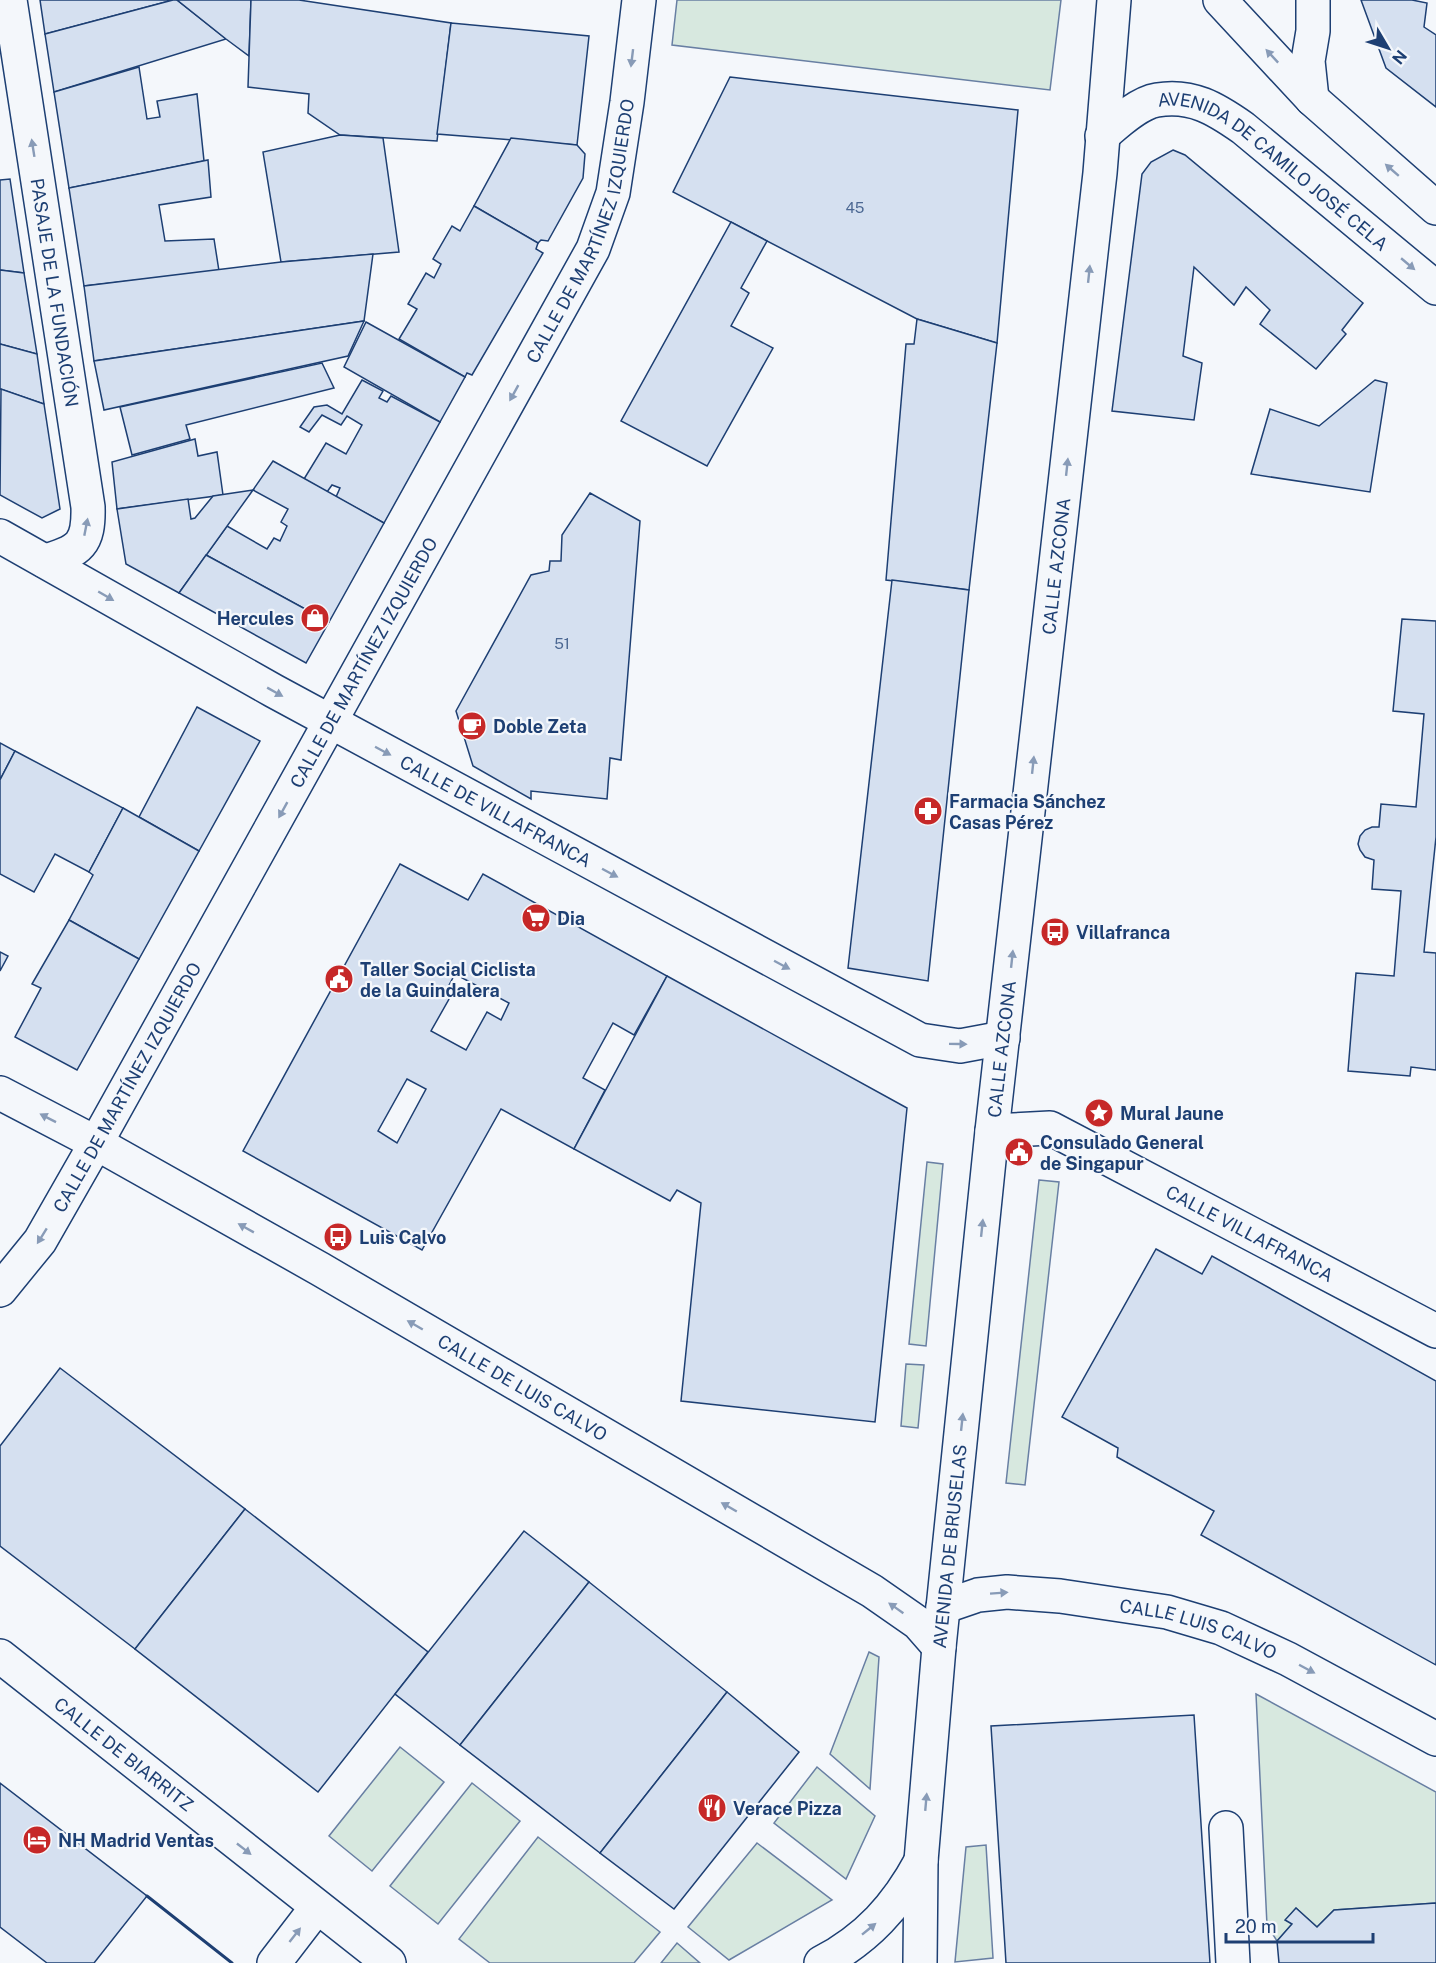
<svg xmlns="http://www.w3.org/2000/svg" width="1436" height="1963" viewBox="0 0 1436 1963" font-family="'Public Sans',sans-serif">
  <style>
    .green { fill: #d7e8df; stroke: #687fa3; stroke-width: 1.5 }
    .building { fill: #d5e0f0; stroke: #1d3f73; stroke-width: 1.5; fill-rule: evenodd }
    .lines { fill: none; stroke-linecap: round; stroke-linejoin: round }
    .minor-casing { stroke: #1d3f73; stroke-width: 36 }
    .minor { stroke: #f4f7fb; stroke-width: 33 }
    .wall { stroke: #1d3f73; stroke-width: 3 }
    .oneway { fill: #889bb7 }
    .labels { text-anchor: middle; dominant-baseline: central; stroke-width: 4.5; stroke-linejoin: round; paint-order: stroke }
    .number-label { font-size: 15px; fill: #4b6792 }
    .street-label { font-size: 18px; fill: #1d3f73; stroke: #f4f7fb }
    .poi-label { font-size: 18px; font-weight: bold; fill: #1d3f73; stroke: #f4f7fb; text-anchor: start }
  </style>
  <rect width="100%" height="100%" fill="#f4f7fb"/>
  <!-- green -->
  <g class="green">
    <path d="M677 0H1061L1050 90 672 45Z"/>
    <path d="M927 1162 943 1164 926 1346 909 1344Z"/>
    <path d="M1039 1180 1059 1182 1025 1485 1006 1483Z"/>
    <path d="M906 1364 924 1365 918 1428 901 1426Z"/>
    <path d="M869 1652 879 1657 870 1789 830 1754Z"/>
    <path d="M1256 1694 1436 1792V1903L1334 1910 1317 1927 1296 1908 1286 1920 1292 1924 1277 1941 1267 1925Z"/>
    <path d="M400 1747 444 1782 372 1871 329 1836Z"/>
    <path d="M817 1767 875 1816 846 1879 774 1823Z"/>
    <path d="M472 1783 520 1821 438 1924 390 1886Z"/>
    <path d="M538 1837 660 1932 634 1963H490L459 1939Z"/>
    <path d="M757 1843 832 1900 729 1960 688 1927Z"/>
    <path d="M986 1845 993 1958 955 1962 966 1847Z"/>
    <path d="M677 1943 700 1963H661Z"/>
  </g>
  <!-- building -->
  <g class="building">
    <path d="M40 0H173L45 34Z"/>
    <path d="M173 0H177L226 39 54 92 45 34Z"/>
    <path d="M177 0H251L249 56 226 39Z"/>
    <path d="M251 0H299L451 23 437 141 340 135 308 113 309 94 248 87Z"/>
    <path d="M1361 0H1412L1427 3 1424 27 1436 35V107L1386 68Z"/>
    <path d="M451 23 589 36 577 145 437 134Z"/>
    <path d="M139 67 147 119 160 117 157 101 197 94 204 161 69 188 54 92Z"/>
    <path d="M730 77 1018 110 997 343 917 319 673 192Z"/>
    <path d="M340 135 383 138 399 252 281 262 263 152Z"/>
    <path d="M511 138 577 145 585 154 583 178 548 241 541 240 538 243 474 206Z"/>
    <path d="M1173 150 1185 155 1363 303 1342 330 1346 334 1316 369 1260 324 1270 310 1246 287 1234 305 1194 267 1183 356 1202 363 1194 420 1112 411 1142 174 1151 162Z"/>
    <path d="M208 160 211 197 159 205 165 241 214 239 219 271 84 286 69 188Z"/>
    <path d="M10 179 24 273 0 270V180Z"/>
    <path d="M474 206 538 243 536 249 543 253 472 375 467 373 465 377 399 339 417 309 408 304 426 273 434 278 441 264 433 259 452 226 460 231Z"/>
    <path d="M731 222 767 241 741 288 749 293 731 326 773 348 707 466 621 421Z"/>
    <path d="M373 254 364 321 94 361 84 286 281 262Z"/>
    <path d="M0 270 24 273 37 354 0 344Z"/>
    <path d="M917 319 997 343 969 590 886 580 906 344H914Z"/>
    <path d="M364 321 348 356 104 410 94 361Z"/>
    <path d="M366 322 465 377 440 422 344 367Z"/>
    <path d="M0 344 37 354 44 404 0 389Z"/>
    <path d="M322 363 334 388 186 425 190 439 132 455 120 407Z"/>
    <path d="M362 380 383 391 379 398 387 402 391 396 440 422 384 523 336 497 340 488 332 485 327 492 304 479 326 443 346 454 362 425 347 416 341 425 322 415 309 432 300 427 314 407 327 405 342 414Z"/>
    <path d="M1375 380 1387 383 1370 492 1251 474 1270 409 1319 426Z"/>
    <path d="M1 389 44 404 60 509 42 518 0 495Z"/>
    <path d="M195 439 198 456 217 452 223 495 117 509 112 462Z"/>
    <path d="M273 461 384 523 329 622 206 555 227 526 267 549 274 538 280 541 287 526 281 522 288 509 253 490Z"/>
    <path d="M253 490 179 593 126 564 117 509 188 499 191 519 195 518 213 496Z"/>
    <path d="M590 493 640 521 621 760 610 758 607 799 531 791V799L473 766 456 711 531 575 549 571 550 561H561L562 535Z"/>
    <path d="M206 555 329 622 306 663 179 593Z"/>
    <path d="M892 580 969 590 928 981 848 968Z"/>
    <path d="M1402 619 1436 621V837L1424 952 1436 953V1070L1411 1067 1410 1076 1348 1071 1356 973 1394 976 1401 891 1372 889 1374 860 1365 857 1360 850 1358 844 1360 836 1365 830 1372 827H1379L1381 804 1416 807 1424 714 1393 711Z"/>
    <path d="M197 707 260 741 199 851 139 817Z"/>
    <path d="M0 743 15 751 0 780Z"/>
    <path d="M15 751 123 808 89 872 55 854 34 892 0 874V780Z"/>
    <path d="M123 808 199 851 139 959 69 920 93 875 89 872Z"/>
    <path d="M400 864 468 900 483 874 667 976 634 1035 613 1023 583 1078 605 1090 574 1149 501 1109 422 1250 243 1151ZM455 974 509 1003 501 1020 487 1012 466 1050 431 1031 453 992 447 989ZM407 1079 426 1089 397 1143 378 1131Z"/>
    <path d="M69 920 139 959 77 1070 15 1037 41 988 32 984Z"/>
    <path d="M0 952 8 956 0 971Z"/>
    <path d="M667 976 907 1108 875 1422 681 1401 701 1203 677 1190 670 1201 574 1149Z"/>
    <path d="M1156 1249 1202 1274 1212 1256 1436 1381V1665L1201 1535 1214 1511 1117 1457 1118 1448 1062 1417Z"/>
    <path d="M60 1368 245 1509 135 1649 0 1546V1446Z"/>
    <path d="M245 1509 428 1652 318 1792 135 1649Z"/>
    <path d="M524 1531 589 1582 460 1745 395 1694Z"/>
    <path d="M589 1582 727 1692 600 1853 460 1745Z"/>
    <path d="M727 1692 799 1752 674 1909 600 1853Z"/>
    <path d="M1194 1715 1210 1963H1006L991 1726Z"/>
    <path d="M0 1783 147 1896 94 1963H47L0 1927Z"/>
    <path d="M1436 1903V1963H1279L1277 1941 1292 1924 1285 1920 1296 1908 1317 1927 1334 1910Z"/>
  </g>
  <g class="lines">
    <!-- minor casing -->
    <g class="minor-casing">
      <g id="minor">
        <path id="s1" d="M10 0 88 507C89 544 80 551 45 561"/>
        <path d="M1220 0 1312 99 1436 208"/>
        <path d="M1312 99 1308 61 1313 31V0"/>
        <path id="s2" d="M1102 136C1116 124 1138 103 1157 100 1192 94 1216 109 1243 128L1436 288"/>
        <path id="s3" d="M0 536 274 691 920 1040 960 1046 1003 1038"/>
        <path id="s4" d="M0 1093 96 1143 320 1269 872 1591 918 1623 939 1647"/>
        <path id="s5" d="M992 1131 1050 1128 1436 1331"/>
        <path id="s6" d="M0 1290 40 1241 96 1143 593 249 613 193 627 102 639 0"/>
        <path id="s7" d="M943 1607 978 1595 1007 1592 1060 1596 1167 1612 1221 1628 1288 1659 1436 1739"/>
        <path id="s8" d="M0 1656 389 1963"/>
        <path d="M1226 1828 1233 1963"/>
        <path d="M274 1963 317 1907"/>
        <path d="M821 1963C867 1939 897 1906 921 1861"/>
        <path id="s9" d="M920 1963 921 1861 939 1647 992 1131 1100 173 1114 0"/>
      </g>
    </g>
    <!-- minor -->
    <use href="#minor" class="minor"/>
    <!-- wall -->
    <path class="wall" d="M147 1896 232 1963"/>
  </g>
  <!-- one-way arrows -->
  <defs><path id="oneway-solid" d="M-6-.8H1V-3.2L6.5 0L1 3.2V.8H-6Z" transform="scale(1.5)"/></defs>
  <g class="oneway">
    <use href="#oneway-solid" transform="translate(1272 56) rotate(-133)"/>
    <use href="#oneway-solid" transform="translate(632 58) rotate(97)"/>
    <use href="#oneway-solid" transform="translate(33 148) rotate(-99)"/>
    <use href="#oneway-solid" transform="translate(1392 170) rotate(-139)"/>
    <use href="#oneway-solid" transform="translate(1408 264) rotate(40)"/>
    <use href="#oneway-solid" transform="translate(1089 274) rotate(-84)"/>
    <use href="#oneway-solid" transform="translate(514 393) rotate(119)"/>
    <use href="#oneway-solid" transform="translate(1067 467) rotate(-84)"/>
    <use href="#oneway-solid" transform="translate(86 527) rotate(-79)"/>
    <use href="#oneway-solid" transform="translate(106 596) rotate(30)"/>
    <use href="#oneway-solid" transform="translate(275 692) rotate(29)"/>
    <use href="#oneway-solid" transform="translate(383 751) rotate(28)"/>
    <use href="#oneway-solid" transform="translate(1033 765) rotate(-84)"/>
    <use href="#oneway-solid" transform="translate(283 810) rotate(119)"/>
    <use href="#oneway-solid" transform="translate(610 873) rotate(28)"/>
    <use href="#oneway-solid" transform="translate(1012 959) rotate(-84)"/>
    <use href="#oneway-solid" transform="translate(782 965) rotate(28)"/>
    <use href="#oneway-solid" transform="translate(958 1044) rotate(1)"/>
    <use href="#oneway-solid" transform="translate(48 1118) rotate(-153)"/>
    <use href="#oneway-solid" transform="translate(246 1228) rotate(-151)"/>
    <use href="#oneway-solid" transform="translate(982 1228) rotate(-84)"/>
    <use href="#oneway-solid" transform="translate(42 1236) rotate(122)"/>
    <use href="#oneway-solid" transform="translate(415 1325) rotate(-150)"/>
    <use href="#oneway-solid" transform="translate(962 1422) rotate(-84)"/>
    <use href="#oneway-solid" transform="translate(729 1507) rotate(-150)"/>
    <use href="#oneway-solid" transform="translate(999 1593) rotate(-4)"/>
    <use href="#oneway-solid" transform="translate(896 1608) rotate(-145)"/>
    <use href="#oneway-solid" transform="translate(1307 1669) rotate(28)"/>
    <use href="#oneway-solid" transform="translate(926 1802) rotate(-85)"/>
    <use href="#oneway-solid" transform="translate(244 1849) rotate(38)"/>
    <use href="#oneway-solid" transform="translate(869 1929) rotate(-39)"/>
    <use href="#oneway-solid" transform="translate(295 1935) rotate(-52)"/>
  </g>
  <!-- icons -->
  <defs>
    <g id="shop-disc" transform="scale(1.5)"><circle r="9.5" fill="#c62828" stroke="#f4f7fb"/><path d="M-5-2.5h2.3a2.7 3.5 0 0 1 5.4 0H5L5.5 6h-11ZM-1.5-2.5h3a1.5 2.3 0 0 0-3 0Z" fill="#fff"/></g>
    <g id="cafe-disc" transform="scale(1.5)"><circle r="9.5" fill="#c62828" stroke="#f4f7fb"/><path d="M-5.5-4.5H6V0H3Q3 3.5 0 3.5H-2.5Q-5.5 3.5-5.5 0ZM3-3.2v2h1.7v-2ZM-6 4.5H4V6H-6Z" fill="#fff"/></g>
    <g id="pharmacy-disc" transform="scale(1.5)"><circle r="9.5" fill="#c62828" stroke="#f4f7fb"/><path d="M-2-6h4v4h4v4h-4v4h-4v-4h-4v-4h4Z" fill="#fff"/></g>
    <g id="supermarket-disc" transform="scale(1.5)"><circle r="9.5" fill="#c62828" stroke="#f4f7fb"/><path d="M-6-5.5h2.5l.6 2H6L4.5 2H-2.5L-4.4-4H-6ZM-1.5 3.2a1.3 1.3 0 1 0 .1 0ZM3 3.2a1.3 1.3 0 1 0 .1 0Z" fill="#fff"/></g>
    <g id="bus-disc" transform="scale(1.5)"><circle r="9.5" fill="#c62828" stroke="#f4f7fb"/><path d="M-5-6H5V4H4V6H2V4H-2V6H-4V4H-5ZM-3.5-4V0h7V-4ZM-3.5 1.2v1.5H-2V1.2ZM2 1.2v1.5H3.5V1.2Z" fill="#fff"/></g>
    <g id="civic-disc" transform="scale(1.5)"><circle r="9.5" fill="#c62828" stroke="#f4f7fb"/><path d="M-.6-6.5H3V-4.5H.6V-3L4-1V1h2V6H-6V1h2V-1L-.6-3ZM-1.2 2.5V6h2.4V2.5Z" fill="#fff"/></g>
    <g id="sight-disc" transform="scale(1.5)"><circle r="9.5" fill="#c62828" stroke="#f4f7fb"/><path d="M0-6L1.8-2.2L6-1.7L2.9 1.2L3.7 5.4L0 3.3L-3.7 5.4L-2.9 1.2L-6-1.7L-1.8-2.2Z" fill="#fff"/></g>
    <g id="restaurant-disc" transform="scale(1.5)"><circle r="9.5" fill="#c62828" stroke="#f4f7fb"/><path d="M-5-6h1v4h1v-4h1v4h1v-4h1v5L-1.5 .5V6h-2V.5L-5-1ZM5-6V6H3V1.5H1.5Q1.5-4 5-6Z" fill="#fff"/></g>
    <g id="hotel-disc" transform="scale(1.5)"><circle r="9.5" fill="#c62828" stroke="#f4f7fb"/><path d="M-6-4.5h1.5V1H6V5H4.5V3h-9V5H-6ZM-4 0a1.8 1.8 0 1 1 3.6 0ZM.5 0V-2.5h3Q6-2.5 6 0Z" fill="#fff"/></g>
  </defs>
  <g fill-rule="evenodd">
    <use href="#shop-disc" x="315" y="618"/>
    <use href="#cafe-disc" x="472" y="726"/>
    <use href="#pharmacy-disc" x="928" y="811"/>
    <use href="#supermarket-disc" x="536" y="918"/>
    <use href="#bus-disc" x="1055" y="932"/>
    <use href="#civic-disc" x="339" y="979"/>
    <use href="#sight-disc" x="1099" y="1113"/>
    <use href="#civic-disc" x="1019" y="1152"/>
    <use href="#bus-disc" x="338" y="1237"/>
    <use href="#restaurant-disc" x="712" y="1808"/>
    <use href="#hotel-disc" x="37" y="1840"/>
  </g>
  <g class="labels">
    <!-- number labels -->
    <g class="number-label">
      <text x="855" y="207">45</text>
      <text x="562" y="643">51</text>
    </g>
    <!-- street labels -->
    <g class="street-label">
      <text stroke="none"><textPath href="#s2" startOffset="206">AVENIDA DE CAMILO JOSÉ CELA</textPath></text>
      <text stroke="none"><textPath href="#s6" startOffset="1212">CALLE DE MARTÍNEZ IZQUIERDO</textPath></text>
      <text stroke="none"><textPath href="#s1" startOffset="296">PASAJE DE LA FUNDACIÓN</textPath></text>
      <text stroke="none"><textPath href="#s9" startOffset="1404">CALLE AZCONA</textPath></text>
      <text stroke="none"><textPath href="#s6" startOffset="726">CALLE DE MARTÍNEZ IZQUIERDO</textPath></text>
      <text stroke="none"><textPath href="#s3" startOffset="567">CALLE DE VILLAFRANCA</textPath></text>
      <text stroke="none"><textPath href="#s9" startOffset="918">CALLE AZCONA</textPath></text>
      <text stroke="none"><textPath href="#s6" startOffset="240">CALLE DE MARTÍNEZ IZQUIERDO</textPath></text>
      <text stroke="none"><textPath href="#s5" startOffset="284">CALLE VILLAFRANCA</textPath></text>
      <text stroke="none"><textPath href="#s4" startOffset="600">CALLE DE LUIS CALVO</textPath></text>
      <text stroke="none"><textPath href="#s9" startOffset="418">AVENIDA DE BRUSELAS</textPath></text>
      <text stroke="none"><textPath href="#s7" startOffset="262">CALLE LUIS CALVO</textPath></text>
      <text stroke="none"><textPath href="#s8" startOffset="158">CALLE DE BIARRITZ</textPath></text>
    </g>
    <!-- poi labels -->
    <g class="poi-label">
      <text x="294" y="618" text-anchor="end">Hercules</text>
      <text x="493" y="726">Doble Zeta</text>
      <text x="949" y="801">Farmacia Sánchez<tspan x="949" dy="21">Casas Pérez</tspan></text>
      <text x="557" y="918">Dia</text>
      <text x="1076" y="932">Villafranca</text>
      <text x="360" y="969">Taller Social Ciclista<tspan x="360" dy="21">de la Guindalera</tspan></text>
      <text x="1120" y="1113">Mural Jaune</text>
      <text x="1040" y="1142">Consulado General<tspan x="1040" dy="21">de Singapur</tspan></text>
      <text x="359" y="1237">Luis Calvo</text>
      <text x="733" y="1808">Verace Pizza</text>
      <text x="58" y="1840">NH Madrid Ventas</text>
    </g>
  </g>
  <!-- north arrow -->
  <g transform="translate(1388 48) rotate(129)" stroke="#f4f7fb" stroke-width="4.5" paint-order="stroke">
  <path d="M0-4.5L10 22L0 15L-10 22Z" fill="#1d3f73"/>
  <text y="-9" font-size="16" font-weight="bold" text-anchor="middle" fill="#1d3f73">N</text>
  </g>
  <!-- scale -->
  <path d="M1226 1933v9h147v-9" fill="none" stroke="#1d3f73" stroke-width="3"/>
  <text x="1235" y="1933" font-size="18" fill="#1d3f73" stroke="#f4f7fb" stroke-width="4.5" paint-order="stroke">20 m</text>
</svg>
